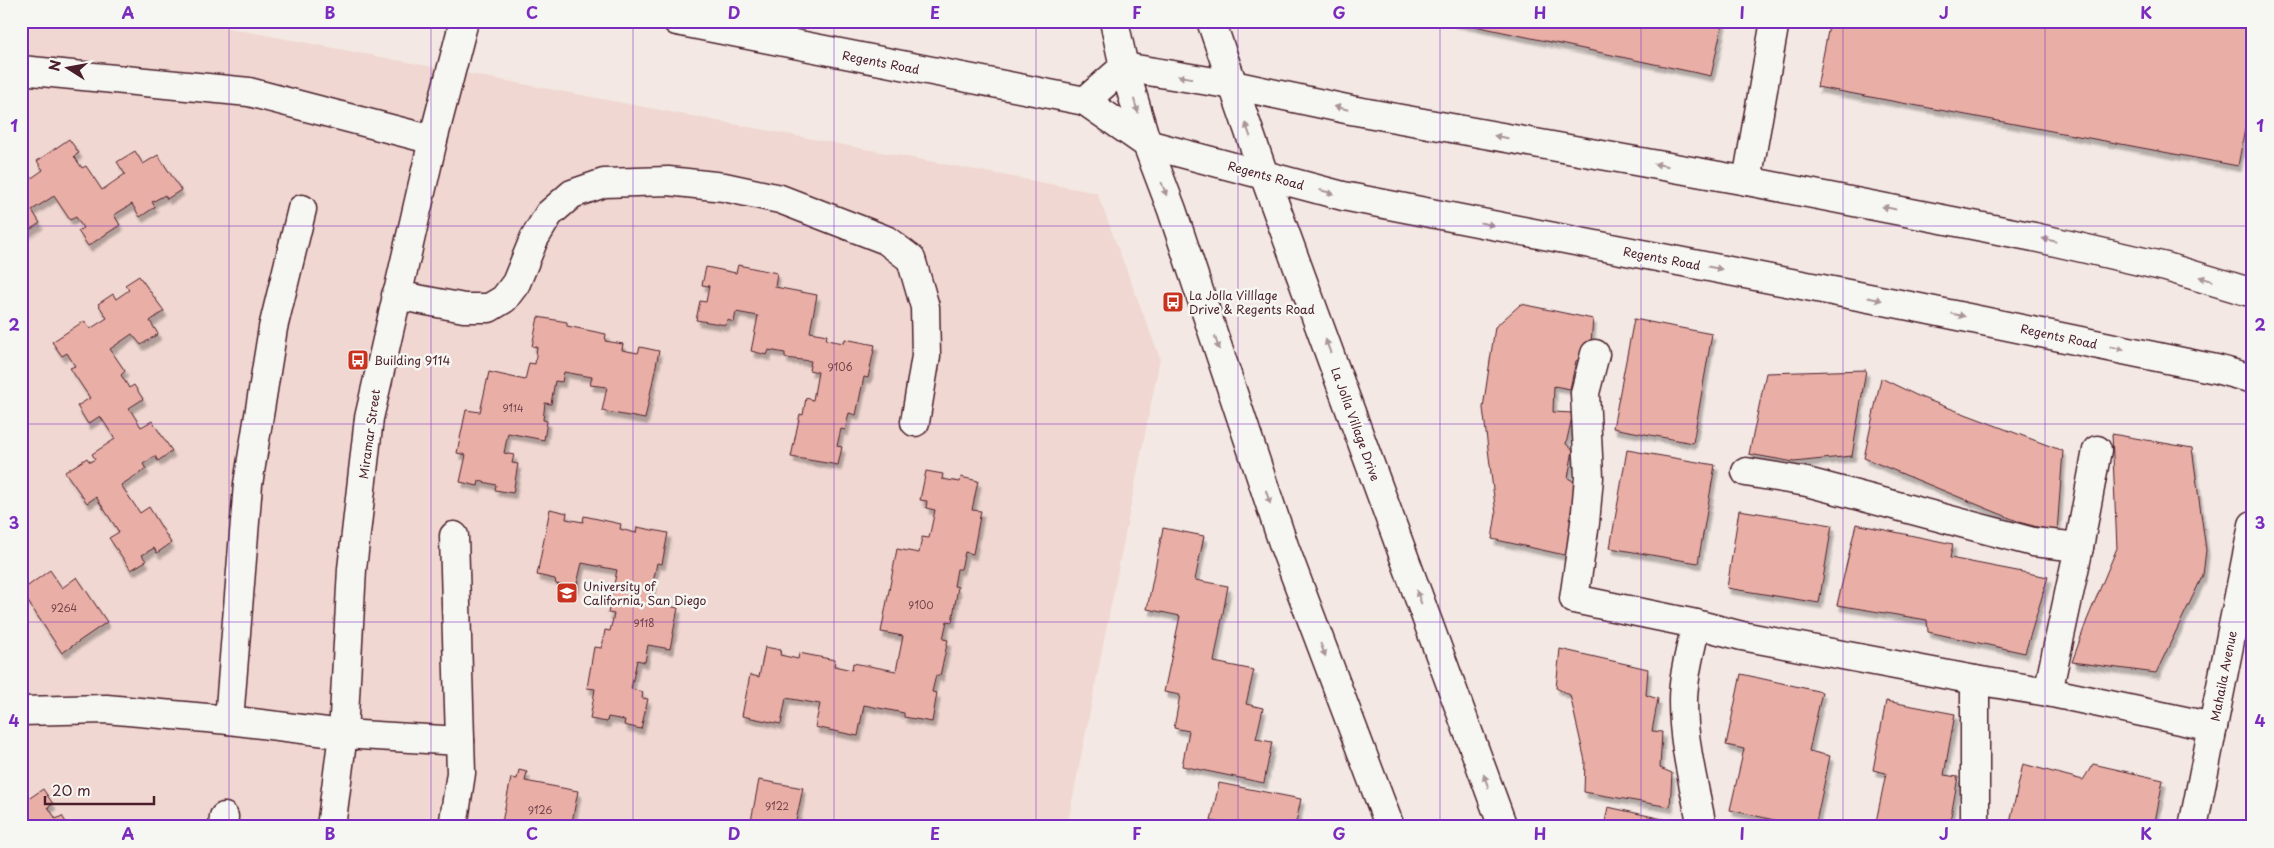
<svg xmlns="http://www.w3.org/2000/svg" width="2274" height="848" viewBox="0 0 2274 848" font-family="'Playpen Sans',sans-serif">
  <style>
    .built { fill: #f0d7d1 }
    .building { fill: #e9afa6; stroke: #4a1f2b; filter: url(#shadow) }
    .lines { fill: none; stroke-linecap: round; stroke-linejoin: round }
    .minor-casing { stroke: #4a1f2b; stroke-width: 31 }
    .major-casing { stroke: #4a1f2b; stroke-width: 31 }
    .minor { stroke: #f6f6f2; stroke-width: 28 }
    .major { stroke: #f6f6f2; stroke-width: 28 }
    .oneway { fill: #a99598 }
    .grid { fill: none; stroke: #7b2cbf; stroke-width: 1; stroke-opacity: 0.55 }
    .labels { text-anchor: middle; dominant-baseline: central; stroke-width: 5; stroke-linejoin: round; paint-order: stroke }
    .number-label { font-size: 10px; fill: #72434a }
    .street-label { font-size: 12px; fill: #4a1f2b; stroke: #f6f6f2 }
    .poi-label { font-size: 12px; fill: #4a1f2b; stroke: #f6f6f2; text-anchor: start }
    .neatline { fill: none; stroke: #7b2cbf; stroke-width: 2 }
    .grid-label { font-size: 16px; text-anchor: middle; font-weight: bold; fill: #7b2cbf }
  </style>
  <defs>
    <filter id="shadow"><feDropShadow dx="3" dy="5.5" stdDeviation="1" flood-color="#0004"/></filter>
  </defs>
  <rect width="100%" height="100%" fill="#f3e8e3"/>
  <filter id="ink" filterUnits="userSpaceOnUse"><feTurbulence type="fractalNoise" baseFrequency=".02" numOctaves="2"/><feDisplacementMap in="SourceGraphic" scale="10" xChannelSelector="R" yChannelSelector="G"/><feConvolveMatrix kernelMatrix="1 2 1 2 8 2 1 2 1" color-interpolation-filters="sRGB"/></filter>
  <g filter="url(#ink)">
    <!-- built -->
    <path class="built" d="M21 21H191L1097 193 1160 358 1067 827H21Z"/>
    <!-- building -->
    <g class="building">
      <path d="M1451 21H1723L1711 76Z"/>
      <path d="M1830 21H2253V86L2238 166 1817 87Z"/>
      <path d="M69 139 79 153 74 156 82 168 86 166 102 190 125 174 117 162 135 151 143 164 158 155 181 190 167 199 165 195 152 202 155 207 140 217 132 204 114 215 120 225 88 246 78 231 83 228 76 217 70 220 54 196 32 210 40 223 22 235 21 175 26 182 43 170 37 161Z"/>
      <path d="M738 265 777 273 775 287 817 295 810 332 827 335 826 340 844 343 845 339 875 345 868 378 864 377 856 415 849 413 845 430 841 429 837 446 842 447 838 465 791 457 800 414 803 415 806 398 813 400 818 372 809 370 811 361 785 358V353L769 350 767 355 751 351 758 316 736 312 734 322 727 320 726 325 696 320 700 301 706 302 709 286 702 285 706 267 736 273Z"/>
      <path d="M139 276 164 311 150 321 158 334 141 345 132 334 110 349 125 371 121 375 129 388 134 385 143 399 129 408 141 427 152 421 172 451 158 461 155 456 143 464 146 469 121 485 140 513 149 507 171 543 157 553 154 548 142 555 146 561 131 570 109 538 119 532 96 497 87 503 65 472 87 458 90 462 95 459 92 454 115 439 100 416 88 424 77 406 90 398 70 368 75 366 67 353 62 356 52 342 84 321 90 329 107 318 98 304 113 294 116 299 129 290 125 285Z"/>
      <path d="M1521 304 1593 319 1590 354 1576 361 1570 389 1554 386 1553 412 1573 413 1566 444 1573 450 1568 478 1578 484 1569 520 1577 517 1569 556 1492 539 1496 514 1483 408 1495 327Z"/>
      <path d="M538 317 567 322V326L606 334 605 341 623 344 622 350 638 353 640 347 659 351 645 419 602 411 607 387 590 385 592 377 564 372 562 382 555 381 551 404 545 403 543 420 547 421 544 440 508 433 504 453 514 455 512 463 518 464 513 493 495 490 496 485 479 481 478 486 460 482 466 455 457 453 466 410 480 412 489 372 525 380 529 363 535 364 537 347 532 346Z"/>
      <path d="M1634 319 1712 334 1693 443 1613 428Z"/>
      <path d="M1866 370 1852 456 1794 462 1749 454 1766 373Z"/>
      <path d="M1881 378 1920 397 2063 451 2057 532 2022 523 1864 458Z"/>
      <path d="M2112 434 2192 448 2206 550 2203 575 2156 673 2072 662 2087 620 2117 548Z"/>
      <path d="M1627 450 1715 465 1698 563 1610 548Z"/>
      <path d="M926 471 943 474 942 479 960 482 961 477 978 481 972 510 981 511 973 554 965 552 961 569H957L954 586 958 587 952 622 947 621 943 639 948 640 940 676 936 675 932 692 937 693 932 722 904 717V713L864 705 858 736 815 727 820 704 786 698 781 724 742 716 750 675 759 677 765 647 781 650 780 655 798 659 799 653 835 660 834 666 852 670 853 663 896 671 903 636 881 632 897 549 919 553 922 537 929 538 935 510 926 508 927 501 920 500Z"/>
      <path d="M550 509 567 513 566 519 583 522 584 516 621 524 620 529 636 533 637 527 668 533 662 564 657 563 649 602 678 608 670 649 648 645 645 662 637 660 631 689 643 692 642 698 648 699 641 729 624 725 625 720 608 717 607 722 590 719 595 689 587 688 594 647 602 648 605 630 610 631 614 614 608 613 617 570 582 563 576 588 556 584 555 579 537 575Z"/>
      <path d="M1739 510 1832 525 1819 603 1727 588Z"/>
      <path d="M1856 524 1953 544 1950 558 2048 577 2025 653 1928 632 1927 620 1837 605Z"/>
      <path d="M1163 528 1204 536 1195 580 1228 586 1214 662 1254 670 1246 704 1263 708 1256 739 1272 742 1264 783 1182 766 1189 731 1174 728 1180 695 1164 692 1180 616 1147 609Z"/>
      <path d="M50 570 62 588 77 577 107 622 62 653 21 591Z"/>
      <path d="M1560 649 1648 669 1646 695 1658 699 1652 731 1662 732 1660 768 1672 773 1670 807 1584 792 1585 761 1570 695 1556 688Z"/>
      <path d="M1741 674 1822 692 1809 751 1830 756 1815 827H1805L1730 810 1744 749 1726 745Z"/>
      <path d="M1886 701 1955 714 1944 775 1958 777 1949 827H1875L1886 773 1873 770Z"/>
      <path d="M2023 764 2083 780 2093 764 2163 780 2154 827H2009Z"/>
      <path d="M519 770 527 772 525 781 578 791 571 827H501L511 778 517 779Z"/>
      <path d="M759 780 803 788 796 821 807 823 806 827H759L760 823 751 821Z"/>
      <path d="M1219 783 1301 799 1295 827H1226L1227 824 1211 821Z"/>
      <path d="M43 789 53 804 48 807 56 819 62 816 69 827H21V804Z"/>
      <path d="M1608 807 1681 823V827H1604Z"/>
    </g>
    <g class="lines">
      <!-- minor casing -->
      <g class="minor-casing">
        <g id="minor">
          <path d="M21 70 249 92 433 140"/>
          <path d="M1747 181 1775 21"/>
          <path d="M396 295 464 308H489L504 299 516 283 534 239 549 214 572 194 604 183 668 181 724 187 780 199 886 240 911 259 925 307 926 356 915 422"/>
          <path d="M1595 354 1585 393 1589 477 1585 523 1574 599 1696 624"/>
          <path d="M1746 472 1807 482 2033 542 2079 547 2048 692"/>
          <path d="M2079 547 2097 450"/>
          <path d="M21 711 106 709 229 720 343 734 460 741"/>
          <path d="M229 720 248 484 273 328 302 209"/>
          <path d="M223 827 224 817"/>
          <path d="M331 827 343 734 352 569 369 418 433 140 464 21"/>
          <path d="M453 827 461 773 454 536"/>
          <path d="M1702 827C1694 785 1683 744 1683 701 1683 675 1691 649 1696 624L1742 636 1975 680"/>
          <path d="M1975 827V680L2048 692 2213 727"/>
          <path d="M2193 827 2253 525"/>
        </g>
      </g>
      <!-- major casing -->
      <g class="major-casing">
        <g id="major">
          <path d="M677 21 1085 101 1147 144 1343 196 1910 306 2216 369 2253 379"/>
          <path d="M1114 21 1124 67 1147 144 1172 210 1284 546 1390 827"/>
          <path d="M1211 21 1264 175 1503 827"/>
          <path d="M1085 101 1124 67 1233 85 1351 110 1747 181 2034 237 2166 267 2253 293"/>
        </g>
      </g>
      <!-- minor -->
      <use href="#minor" class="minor"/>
      <!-- major -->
      <use href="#major" class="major"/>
    </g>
    <!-- one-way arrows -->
    <defs><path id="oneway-solid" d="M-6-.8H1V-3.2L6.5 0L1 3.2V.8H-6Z" transform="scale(1.25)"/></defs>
    <g class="oneway">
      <use href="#oneway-solid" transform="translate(1185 77) rotate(-171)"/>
      <use href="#oneway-solid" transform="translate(1136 106) rotate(73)"/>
      <use href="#oneway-solid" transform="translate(1341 108) rotate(-167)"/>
      <use href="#oneway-solid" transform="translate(1248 130) rotate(-109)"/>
      <use href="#oneway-solid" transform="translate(1501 137) rotate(-170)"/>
      <use href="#oneway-solid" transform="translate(1661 165) rotate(-170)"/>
      <use href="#oneway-solid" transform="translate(1164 189) rotate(69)"/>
      <use href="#oneway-solid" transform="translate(1327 192) rotate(15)"/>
      <use href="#oneway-solid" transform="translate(1889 208) rotate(-169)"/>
      <use href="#oneway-solid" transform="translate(1487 224) rotate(11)"/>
      <use href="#oneway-solid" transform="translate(2049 240) rotate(-167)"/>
      <use href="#oneway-solid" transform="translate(1715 268) rotate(11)"/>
      <use href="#oneway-solid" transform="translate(2206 279) rotate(-163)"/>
      <use href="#oneway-solid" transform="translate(1875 299) rotate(11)"/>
      <use href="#oneway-solid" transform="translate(1958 315) rotate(12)"/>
      <use href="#oneway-solid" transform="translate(1217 343) rotate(72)"/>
      <use href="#oneway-solid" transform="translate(1328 346) rotate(-110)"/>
      <use href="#oneway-solid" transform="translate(2117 348) rotate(12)"/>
      <use href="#oneway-solid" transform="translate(1268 497) rotate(72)"/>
      <use href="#oneway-solid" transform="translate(1419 597) rotate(-110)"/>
      <use href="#oneway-solid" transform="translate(1323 650) rotate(69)"/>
      <use href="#oneway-solid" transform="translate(1486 781) rotate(-110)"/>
    </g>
  </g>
  <!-- grid -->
  <path class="grid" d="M229 21V827M431 21V827M633 21V827M834 21V827M1036 21V827M1238 21V827M1440 21V827M1641 21V827M1843 21V827M2045 21V827M21 226H2253M21 424H2253M21 622H2253"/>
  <!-- icons -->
  <defs>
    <g id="bus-square" transform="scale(1.125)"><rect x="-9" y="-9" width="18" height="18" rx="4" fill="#c8321e" stroke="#f6f6f2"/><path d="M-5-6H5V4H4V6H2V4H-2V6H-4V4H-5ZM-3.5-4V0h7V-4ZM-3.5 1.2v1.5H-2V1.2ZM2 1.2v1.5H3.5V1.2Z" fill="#fff"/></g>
    <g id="university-square" transform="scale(1.125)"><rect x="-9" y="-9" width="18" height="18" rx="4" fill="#c8321e" stroke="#f6f6f2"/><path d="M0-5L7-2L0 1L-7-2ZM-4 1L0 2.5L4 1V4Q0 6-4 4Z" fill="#fff"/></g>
  </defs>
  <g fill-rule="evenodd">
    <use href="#bus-square" x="1173" y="302"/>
    <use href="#bus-square" x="358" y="360"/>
    <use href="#university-square" x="567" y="593"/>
  </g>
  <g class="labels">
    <!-- number labels -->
    <g class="number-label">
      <text x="840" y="366">9106</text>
      <text x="513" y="407">9114</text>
      <text x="921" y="604">9100</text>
      <text x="64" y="607">9264</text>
      <text x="644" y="622">9118</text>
      <text x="777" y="805">9122</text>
      <text x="540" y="809">9126</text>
    </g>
    <!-- street labels -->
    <g class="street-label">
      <text transform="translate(881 62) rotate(11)">Regents Road</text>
      <text transform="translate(1266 175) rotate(15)">Regents Road</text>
      <text transform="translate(1662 258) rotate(11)">Regents Road</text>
      <text transform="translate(2059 336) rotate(12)">Regents Road</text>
      <text transform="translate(1356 424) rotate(70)">La Jolla Village Drive</text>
      <text transform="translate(369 434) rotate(-82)">Miramar Street</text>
      <text transform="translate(2223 676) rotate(-79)">Mahaila Avenue</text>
    </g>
    <!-- poi labels -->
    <g class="poi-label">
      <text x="1189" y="295">La Jolla Villlage<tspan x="1189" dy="14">Drive &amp; Regents Road</tspan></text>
      <text x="374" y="360">Building 9114</text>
      <text x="583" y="586">University of<tspan x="583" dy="14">California, San Diego</tspan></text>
    </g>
  </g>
  <!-- margin -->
  <rect width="2274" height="848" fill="none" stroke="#f6f6f2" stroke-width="55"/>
  <!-- north arrow -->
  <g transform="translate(68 68) rotate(281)" stroke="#f6f6f2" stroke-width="4" paint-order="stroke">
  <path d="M0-4L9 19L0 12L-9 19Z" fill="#4a1f2b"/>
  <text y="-8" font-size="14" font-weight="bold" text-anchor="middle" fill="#4a1f2b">N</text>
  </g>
  <!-- scale -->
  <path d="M45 796v8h109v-8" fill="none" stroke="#4a1f2b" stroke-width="2.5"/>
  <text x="52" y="796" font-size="15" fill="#4a1f2b" stroke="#f6f6f2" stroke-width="4" paint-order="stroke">20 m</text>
  <rect x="28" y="28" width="2218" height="792" class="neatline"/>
  <g class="grid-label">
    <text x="128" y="19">A</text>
    <text x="330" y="19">B</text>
    <text x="532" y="19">C</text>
    <text x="734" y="19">D</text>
    <text x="935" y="19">E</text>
    <text x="1137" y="19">F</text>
    <text x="1339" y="19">G</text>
    <text x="1540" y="19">H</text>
    <text x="1742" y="19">I</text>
    <text x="1944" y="19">J</text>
    <text x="2146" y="19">K</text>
    <text x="14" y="132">1</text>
    <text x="2260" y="132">1</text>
    <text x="14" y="331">2</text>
    <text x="2260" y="331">2</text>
    <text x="14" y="529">3</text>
    <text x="2260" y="529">3</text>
    <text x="14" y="727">4</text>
    <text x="2260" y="727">4</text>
    <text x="128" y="840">A</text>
    <text x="330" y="840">B</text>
    <text x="532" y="840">C</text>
    <text x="734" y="840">D</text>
    <text x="935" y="840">E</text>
    <text x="1137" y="840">F</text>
    <text x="1339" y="840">G</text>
    <text x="1540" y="840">H</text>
    <text x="1742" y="840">I</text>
    <text x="1944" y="840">J</text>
    <text x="2146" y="840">K</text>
  </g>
</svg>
